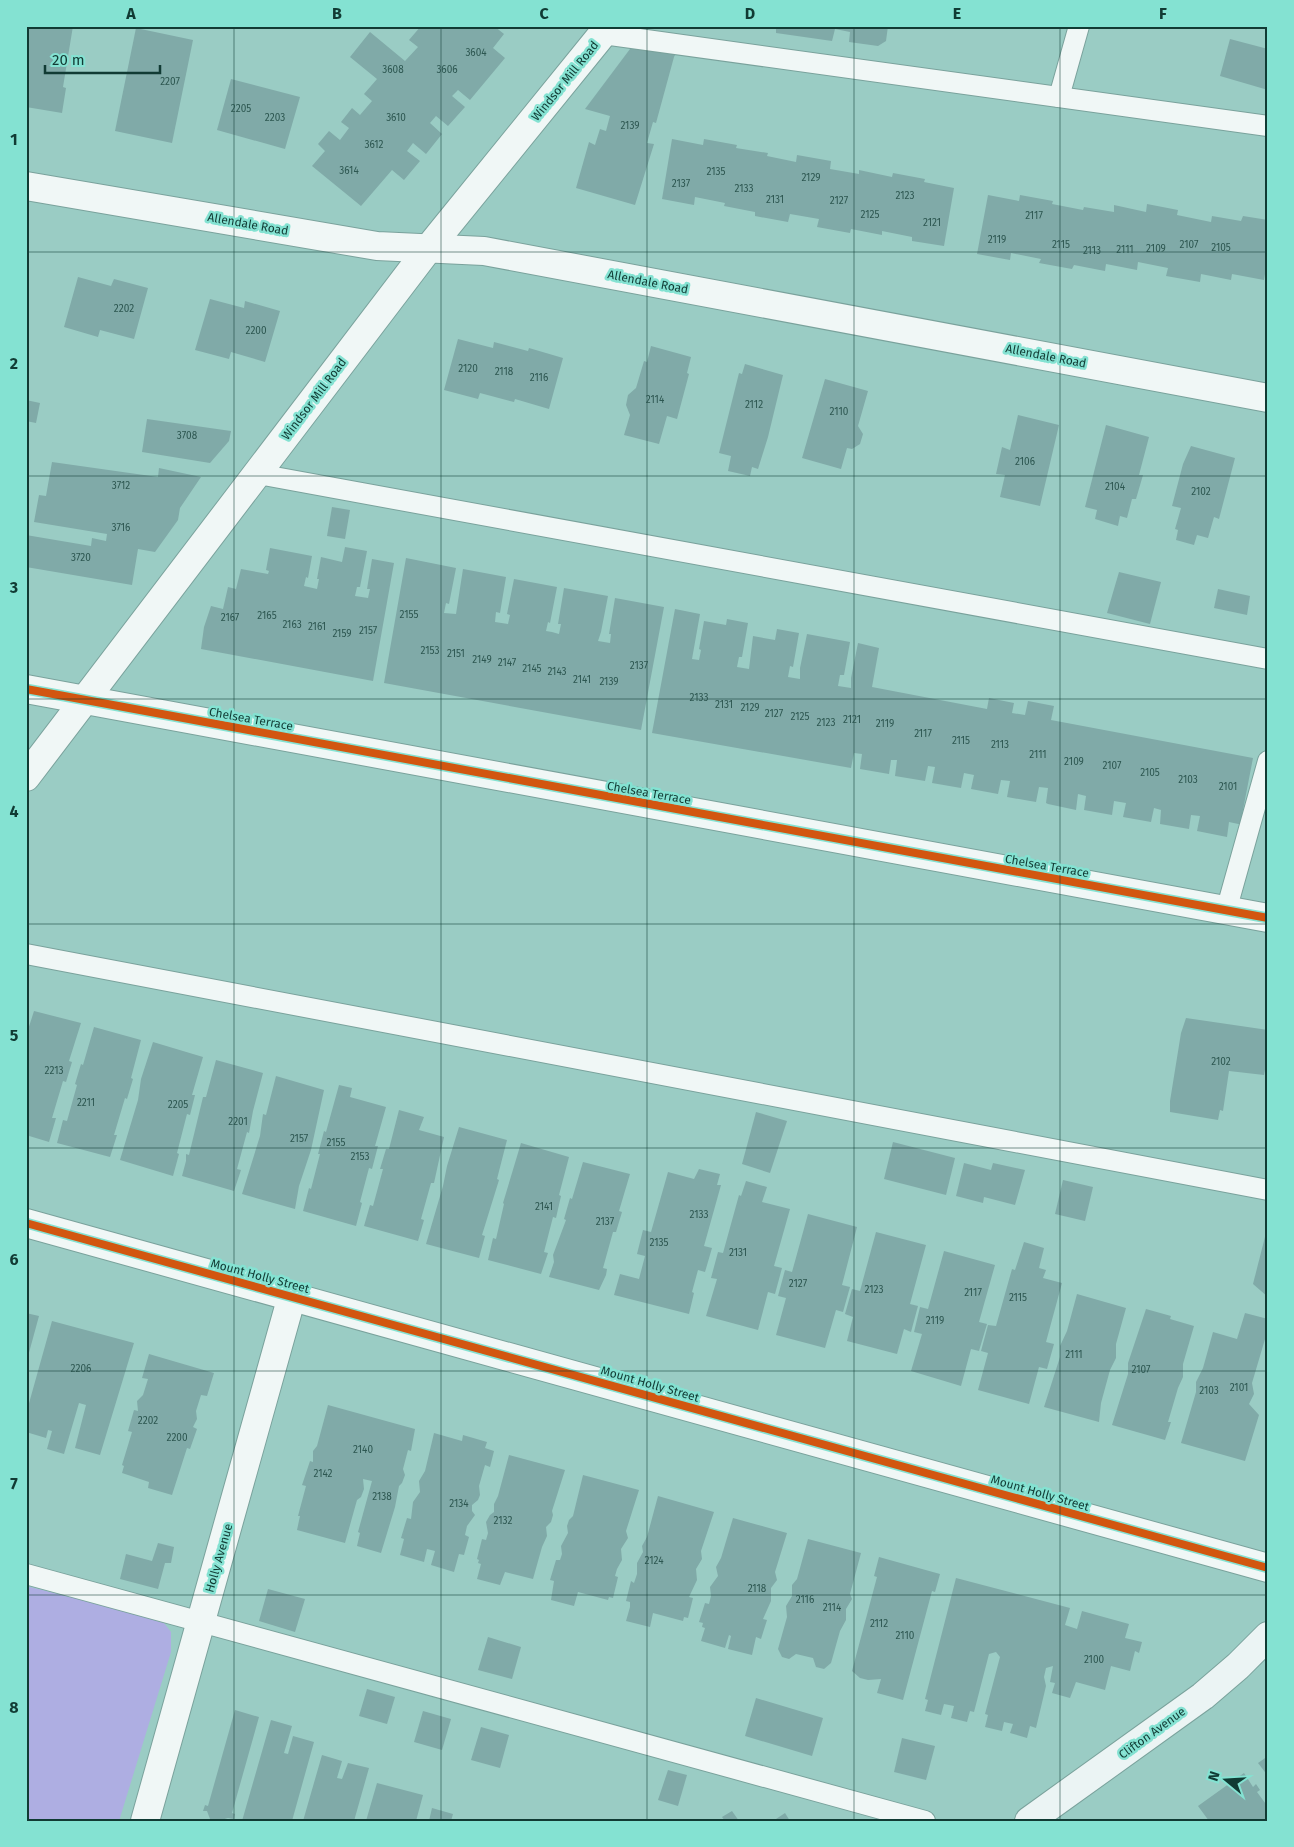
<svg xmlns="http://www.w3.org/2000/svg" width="1294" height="1847" viewBox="0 0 1294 1847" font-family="'Fira Sans',sans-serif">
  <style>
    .green { fill: #aeaee2 }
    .building { fill: #80aaa8 }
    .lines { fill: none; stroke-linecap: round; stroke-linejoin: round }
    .lane-casing { stroke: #7aa29c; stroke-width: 22 }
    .street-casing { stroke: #7aa29c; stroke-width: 30 }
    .secondary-casing { stroke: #7aa29c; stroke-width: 30 }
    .lane { stroke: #f0f7f6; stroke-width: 20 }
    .street { stroke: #f0f7f6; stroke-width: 28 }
    .secondary { stroke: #ebf4f4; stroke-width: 28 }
    .cycleway-casing { stroke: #84e2d2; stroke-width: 11 }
    .cycleway { stroke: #d25610; stroke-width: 8 }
    .grid { fill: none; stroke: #113b34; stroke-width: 1; stroke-opacity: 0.55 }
    .labels { text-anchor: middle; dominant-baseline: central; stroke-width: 5; stroke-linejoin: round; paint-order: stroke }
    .number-label { font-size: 10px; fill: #2d5751 }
    .street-label { font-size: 12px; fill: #113b34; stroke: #84e2d2 }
    .neatline { fill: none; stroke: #113b34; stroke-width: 2 }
    .grid-label { font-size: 16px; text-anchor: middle; font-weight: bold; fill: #113b34 }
  </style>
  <rect width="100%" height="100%" fill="#9accc4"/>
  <!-- green -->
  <path class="green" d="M26 1586 119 1609 164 1623 171 1632V1652L119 1821H26Z"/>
  <!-- building -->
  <g class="building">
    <path d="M26 26H73L63 87 66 88 62 113 26 107Z"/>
    <path d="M421 26H494L504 34 493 48 505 58 470 100 458 90 452 96 465 107 448 126 436 116 430 123 442 134 426 154 413 143 407 151 420 161 404 180 392 170 361 206 312 166 325 151 318 144 329 131 340 140 349 128 341 122 352 108 360 115 372 101 364 94 377 79 350 57 370 32 405 61 418 47 409 40Z"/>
    <path d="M776 26H888L886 41 878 46 849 42 850 32 835 29 832 41 776 33Z"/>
    <path d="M136 28 193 40 172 143 115 131Z"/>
    <path d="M1230 39 1268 49V90L1220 76Z"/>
    <path d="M633 45 677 51 674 57 656 123 653 122 647 143 654 144 635 205 576 188 589 142 595 145 600 129 606 131 610 116 585 109Z"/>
    <path d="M231 79 300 97 285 149 217 130Z"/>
    <path d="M672 139 703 145 704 139 737 145 736 148 768 153 767 156 796 162 797 155 831 161 830 169 859 174V170L892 177 893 173 925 179 924 182 954 188 944 246 912 241V237L882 231V235L851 229 850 233 817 227 819 219 790 214 788 222 755 216V212L724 206 725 203 695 197 694 205 662 199Z"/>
    <path d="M988 195 1019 201 1020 195 1053 201 1052 204 1083 210 1084 207 1114 212V205L1146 212 1147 204 1178 210 1177 215 1211 222 1212 216 1241 221 1243 216 1268 220V256L1264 280 1232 274 1231 280 1201 274 1200 282 1166 276 1168 268 1138 262 1137 270 1106 264 1105 271 1074 265 1072 269 1039 263 1041 259 1011 253 1010 260 977 254Z"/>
    <path d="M78 277 111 286 114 279 148 288 134 339 100 330 98 337 64 327Z"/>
    <path d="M210 299 244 308 245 301 280 311 265 362 231 352 229 359 195 350Z"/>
    <path d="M458 339 493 348 494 342 528 351 529 348 563 358 549 409 515 399 514 402 480 393 478 399 444 390Z"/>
    <path d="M651 346 691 357 687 373 689 374 677 419 667 416 659 444 624 435 630 415 626 405 628 395 636 388 644 361 647 362Z"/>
    <path d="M745 364 783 375 768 437 758 469 752 467 750 476 728 471 731 456 719 453 739 373 742 374Z"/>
    <path d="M825 379 868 391 858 426 863 434 860 444 852 449 847 448 841 469 802 458Z"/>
    <path d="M26 400 40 403 36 423 26 421Z"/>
    <path d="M1018 415 1059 425 1040 506 1000 497 1005 475 996 474 1002 447 1010 450Z"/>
    <path d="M147 419 231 431 229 441 210 463 142 452Z"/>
    <path d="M1106 425 1149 437 1139 475H1143L1136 499H1132L1127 518 1120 516 1118 526 1095 519 1097 510 1085 507Z"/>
    <path d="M1191 446 1235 458 1219 519 1214 517 1208 538 1197 535 1194 545 1176 540 1178 530 1175 529 1181 508 1172 506 1183 464Z"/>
    <path d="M52 462 158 477 159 468 201 477 180 508 178 520 155 552 138 549 132 585 26 567V535L91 546 92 538 106 541 107 534 34 522 39 495 46 496Z"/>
    <path d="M332 507 350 510 345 539 327 536Z"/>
    <path d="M345 547 367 551 360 587H357L355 596 368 598 370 589H367L372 559 394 563 373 681 201 649 204 627 211 606 223 609 228 587 236 589 241 569 268 574 269 571 266 570 270 548 312 556 308 578 306 577 304 586 317 589 319 579H317L321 557 342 562Z"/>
    <path d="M406 558 456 568 449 604 446 603 444 613 456 614 463 569 506 577 500 613 496 612 495 622 508 624 510 615 507 614 514 579 557 587 550 623 548 622 546 631 552 632 559 634 561 624H558L564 588 608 596 601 632 598 641 610 643 611 634H609L615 598 664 607 641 730 384 683Z"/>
    <path d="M1119 572 1161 582 1150 624 1107 613Z"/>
    <path d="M1218 589 1250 596 1247 615 1214 608Z"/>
    <path d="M675 609 700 614 692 659 699 660 701 650 699 649 704 621 726 625 727 619 748 623 742 657H739L737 667 749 669 753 636 775 640 777 629 799 633 793 667 790 666 788 677 800 679V668L807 634 850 642 844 675H840L838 686 851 688V678L858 643 879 648 872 687 987 709 989 698 1014 703 1012 713 1025 715 1028 701 1054 706 1051 720 1253 758 1242 815 1243 825 1229 822 1227 837 1197 831 1200 816 1191 815 1189 829 1160 824 1161 810 1154 808 1151 822 1123 817 1126 803 1114 801 1112 815 1084 810 1086 796 1078 794 1076 810 1048 804 1046 803 1048 788 1039 787 1036 802 1007 797 1010 781 1001 780 998 794 971 789 974 775 964 773 961 788 932 783 935 767 928 766 925 781 895 776 897 760H891L889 774 860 769 862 754 854 753 851 768 652 733Z"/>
    <path d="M34 1011 81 1023 69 1061 72 1062 66 1082 63 1081 52 1118H56L49 1142 26 1135V1036Z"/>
    <path d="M1186 1018 1268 1030V1054L1264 1075 1229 1071 1223 1111 1220 1110 1218 1120 1170 1112V1101L1181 1033Z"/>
    <path d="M94 1027 141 1040 131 1078 133 1079 127 1099 125 1098 114 1135H117L110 1157 57 1143 63 1120 67 1121 77 1085 75 1084 81 1064 83 1065Z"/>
    <path d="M153 1042 203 1057 192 1095H195L190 1115 187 1114 177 1153 179 1154 173 1176 120 1160 138 1100 141 1079Z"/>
    <path d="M216 1060 263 1073 253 1111 249 1133 247 1132 237 1169 241 1170 234 1191 182 1176 186 1161V1154L189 1155 203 1097H206Z"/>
    <path d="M276 1076 324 1090 311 1150 299 1186 295 1209 242 1194 260 1136 263 1114 266 1115Z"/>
    <path d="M339 1085 352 1088 350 1097 386 1107 375 1146H378L372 1169 369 1168 360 1202 362 1203 356 1226 303 1211 309 1188 311 1189 320 1154H318L324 1131 326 1132Z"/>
    <path d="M399 1110 424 1117 419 1130 444 1137 434 1183H431L421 1219 424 1220 418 1241 364 1226 370 1205 373 1206 383 1169H380L386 1149H389Z"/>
    <path d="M756 1112 787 1121 770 1173 742 1164Z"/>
    <path d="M459 1127 507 1140 497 1179 499 1180 482 1235 485 1236 479 1258 426 1244 443 1186 447 1166Z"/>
    <path d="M893 1142 955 1158 946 1195 884 1179Z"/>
    <path d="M521 1143 569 1157 559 1195 561 1196 556 1218 553 1217 544 1252 548 1253 541 1274 488 1260 493 1238 496 1239 504 1204 503 1203Z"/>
    <path d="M583 1162 630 1174 619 1211 622 1212 616 1232H613L603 1268 607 1269 606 1275 599 1290 549 1277 554 1262 553 1255 566 1220 564 1219 570 1198 572 1199Z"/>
    <path d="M964 1163 991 1170 993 1163 1025 1170 1015 1205 984 1197 983 1203 956 1196Z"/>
    <path d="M699 1169 720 1174 717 1185H721L704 1246 712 1248 705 1272 698 1270 692 1292 694 1293 689 1314 614 1295 620 1274 639 1279 645 1256 637 1254 643 1230 651 1232 668 1172 694 1179Z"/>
    <path d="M1063 1180 1093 1187 1085 1221 1055 1214Z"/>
    <path d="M746 1181 767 1187 762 1202 790 1209 774 1266 782 1268 775 1294 768 1292 758 1330 706 1316 717 1279 711 1278 718 1252 723 1253 739 1195 741 1196Z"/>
    <path d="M808 1214 857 1227 842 1285 850 1287 843 1312 836 1310 825 1348 776 1335 786 1298 778 1296 785 1270 792 1272Z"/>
    <path d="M1268 1225V1297L1253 1284Z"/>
    <path d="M876 1232 926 1245 910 1304 918 1306 911 1332 904 1329 897 1354 847 1341 853 1317 845 1314 852 1289 860 1291Z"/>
    <path d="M1024 1242 1044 1248 1039 1268 1046 1270 1043 1278 1062 1283 1046 1342 1054 1344 1047 1369 1039 1367 1029 1404 978 1390 988 1353 981 1351 988 1325 996 1326 1012 1269 1015 1270Z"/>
    <path d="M944 1251 995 1265 979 1322 987 1324 979 1351 971 1349 961 1386 911 1371 922 1334 914 1332 920 1307 928 1309Z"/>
    <path d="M1077 1294 1126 1308 1116 1344V1358L1110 1370 1101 1403 1099 1422 1044 1407 1060 1357V1346L1067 1331Z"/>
    <path d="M1146 1309 1171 1316 1170 1319 1194 1326 1183 1364V1377L1178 1388 1168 1422H1171L1165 1440 1112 1425 1128 1374V1363Z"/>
    <path d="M26 1313 39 1316 27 1360H26Z"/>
    <path d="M1245 1313 1268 1319V1329L1252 1383 1254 1394 1249 1404 1259 1415 1245 1461 1181 1443 1196 1392V1382L1203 1368 1213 1332 1237 1339Z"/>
    <path d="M52 1321 134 1343 100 1455 75 1448 86 1405 79 1403 64 1454 47 1449 52 1431 48 1430 46 1438 26 1432V1414Z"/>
    <path d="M149 1354 214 1373 207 1396 201 1395 196 1411 197 1419 193 1427 197 1429 190 1449 187 1448 172 1495 148 1488 149 1482 122 1473 124 1466 122 1465 132 1432 128 1431 134 1410 138 1411 137 1401 143 1395 148 1379 142 1378Z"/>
    <path d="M328 1405 415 1429 411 1451 408 1450 403 1469 405 1475 402 1483 399 1486 395 1507 381 1553 357 1546 360 1533 358 1532 372 1481 363 1479 364 1489 361 1497 357 1500 345 1543 297 1530 300 1516H298L306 1486 302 1485 310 1461 313 1462V1451L317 1446Z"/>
    <path d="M434 1433 462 1441 463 1435 487 1442 485 1448 494 1451 490 1467 485 1465 479 1486 480 1495 478 1500 472 1505V1511L475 1515 467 1526 465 1535 469 1537 464 1555 459 1554 454 1572 431 1565 435 1551 427 1549 424 1562 400 1555 404 1539 401 1538 407 1518 411 1519 413 1502 420 1492 419 1481 425 1471Z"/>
    <path d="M509 1455 565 1470 552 1511 553 1515 551 1522 546 1527 547 1536 542 1547 533 1579 505 1572 500 1585 477 1579 481 1564 478 1563 479 1560 477 1559 482 1539 486 1540 488 1533 486 1522 490 1515 494 1512V1504L498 1496Z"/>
    <path d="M583 1475 639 1490 626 1531 628 1538 621 1549 622 1560 617 1569 615 1576 618 1577 613 1598 609 1597 608 1600 578 1592 574 1606 551 1600 554 1581 550 1580 556 1560H560L562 1554 561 1546 568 1533 567 1526 569 1520 573 1516Z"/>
    <path d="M658 1496 714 1512 701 1551 702 1559 696 1569 697 1580 689 1597 693 1598 688 1618 684 1617 683 1621 653 1613 650 1627 626 1621 630 1607V1602L626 1601 631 1581 634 1583 637 1574V1563L643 1552 642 1546 647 1537Z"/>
    <path d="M733 1518 787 1533 775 1572 777 1580 771 1588V1601L763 1619 767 1620 761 1639 756 1637 752 1655 728 1649 731 1636 729 1635 725 1648 701 1641 705 1628 702 1627 703 1623 699 1622 705 1603 709 1604 711 1596 710 1587 718 1576 716 1567 721 1558Z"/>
    <path d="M808 1539 861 1553 850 1594 852 1599 846 1609V1620L840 1631 831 1663 824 1669 816 1667 813 1658 796 1654 789 1659 782 1657 778 1649 787 1617 786 1606 792 1596V1585L797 1579Z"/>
    <path d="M158 1543 174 1547 171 1563H165L158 1589 120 1579 126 1554 152 1561Z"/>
    <path d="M879 1557 940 1574 935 1592 932 1591 903 1700 877 1693 881 1679 868 1680 860 1678 852 1671 877 1577 874 1576Z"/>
    <path d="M956 1578 1070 1608 1065 1625 1077 1629 1082 1611 1129 1624 1125 1638 1142 1642 1139 1653 1135 1651 1130 1671 1111 1666 1105 1690 1076 1682 1070 1698 1052 1693 1055 1683 1050 1682 1053 1666 1046 1668 1044 1677 1046 1686 1036 1728 1030 1726 1027 1738 1010 1733 1013 1724 1004 1722 1002 1731 985 1727 988 1715 985 1714 1000 1657 996 1652 989 1654 974 1712 970 1711 967 1722 951 1718 954 1706 944 1704 941 1715 925 1711 928 1700 925 1699Z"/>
    <path d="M268 1589 305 1599 295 1632 259 1621Z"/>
    <path d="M488 1637 521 1647 512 1679 478 1670Z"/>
    <path d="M367 1689 395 1697 387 1724 359 1716Z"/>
    <path d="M756 1698 823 1718 812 1756 745 1736Z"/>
    <path d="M235 1710 259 1717 232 1813 235 1814 234 1819 228 1818 218 1821 210 1819 207 1811H203L205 1805 208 1806Z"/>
    <path d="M423 1711 451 1719 442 1750 414 1742Z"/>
    <path d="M271 1720 292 1726 284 1753 288 1754 293 1736 314 1742 292 1821H242Z"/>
    <path d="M481 1727 509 1735 500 1768 471 1760Z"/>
    <path d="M902 1738 935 1746 926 1780 894 1772Z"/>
    <path d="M322 1755 342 1761 337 1778 342 1779 348 1763 369 1768 354 1821H303Z"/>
    <path d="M1268 1756V1776L1258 1763Z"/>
    <path d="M668 1770 687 1775 678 1806 658 1800Z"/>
    <path d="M1244 1773 1253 1787 1256 1784 1260 1790 1257 1792 1268 1807V1821H1209L1198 1806Z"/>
    <path d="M377 1783 423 1795 416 1821H366Z"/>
    <path d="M432 1808 453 1814 451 1821H429Z"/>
    <path d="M732 1811 739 1821H725L722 1817Z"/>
    <path d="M785 1813 790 1821H773Z"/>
  </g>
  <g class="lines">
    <!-- lane casing -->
    <g class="lane-casing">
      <g id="lane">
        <path d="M603 34 1268 126"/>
        <path d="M1059 97 1079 26"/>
        <path d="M258 474 1268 659"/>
        <path d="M1226 911 1268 761"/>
        <path d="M26 954 1268 1190"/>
        <path d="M26 1574 925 1821"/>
      </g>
    </g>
    <!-- street casing -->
    <g class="street-casing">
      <g id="street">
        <path d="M26 186 377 246 484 251 1268 398"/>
        <path d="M26 689 1268 918"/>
        <path d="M26 777 428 249 609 26"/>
        <path d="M26 1223 1268 1568"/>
        <path d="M145 1821 292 1296"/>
      </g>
    </g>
    <!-- secondary casing -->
    <g class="secondary-casing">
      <path id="secondary" d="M1029 1821 1203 1696 1238 1666 1268 1636"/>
    </g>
    <!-- lane -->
    <use href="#lane" class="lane"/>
    <!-- street -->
    <use href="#street" class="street"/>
    <!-- secondary -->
    <use href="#secondary" class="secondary"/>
    <!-- cycleway casing -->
    <g class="cycleway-casing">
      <g id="cycleway">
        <path d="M26 689 1268 918"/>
        <path d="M26 1223 1268 1568"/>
      </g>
    </g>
    <!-- cycleway -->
    <use href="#cycleway" class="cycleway"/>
  </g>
  <!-- grid -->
  <path class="grid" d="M234 26V1821M441 26V1821M647 26V1821M854 26V1821M1060 26V1821M26 252H1268M26 476H1268M26 699H1268M26 924H1268M26 1148H1268M26 1371H1268M26 1595H1268"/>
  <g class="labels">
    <!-- number labels -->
    <g class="number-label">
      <text x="476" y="53">3604</text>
      <text x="393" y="70">3608</text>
      <text x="447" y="70">3606</text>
      <text x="170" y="82">2207</text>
      <text x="241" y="109">2205</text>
      <text x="275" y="118">2203</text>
      <text x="396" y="118">3610</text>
      <text x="630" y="126">2139</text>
      <text x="374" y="145">3612</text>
      <text x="349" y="171">3614</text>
      <text x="716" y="172">2135</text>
      <text x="811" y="178">2129</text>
      <text x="681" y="184">2137</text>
      <text x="744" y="189">2133</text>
      <text x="905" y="196">2123</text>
      <text x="775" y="200">2131</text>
      <text x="839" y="201">2127</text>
      <text x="870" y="215">2125</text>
      <text x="1034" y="216">2117</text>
      <text x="932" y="223">2121</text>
      <text x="997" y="240">2119</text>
      <text x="1061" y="245">2115</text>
      <text x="1189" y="245">2107</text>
      <text x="1221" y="248">2105</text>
      <text x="1156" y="249">2109</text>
      <text x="1125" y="250">2111</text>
      <text x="1092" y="251">2113</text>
      <text x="124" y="309">2202</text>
      <text x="256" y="331">2200</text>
      <text x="468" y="369">2120</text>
      <text x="504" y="372">2118</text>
      <text x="539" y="378">2116</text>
      <text x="655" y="400">2114</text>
      <text x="754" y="405">2112</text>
      <text x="839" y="412">2110</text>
      <text x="187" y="436">3708</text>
      <text x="1025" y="462">2106</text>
      <text x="121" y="486">3712</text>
      <text x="1115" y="487">2104</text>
      <text x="1201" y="492">2102</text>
      <text x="121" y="528">3716</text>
      <text x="81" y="558">3720</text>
      <text x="409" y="615">2155</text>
      <text x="267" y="616">2165</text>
      <text x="230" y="618">2167</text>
      <text x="292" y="625">2163</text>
      <text x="317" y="627">2161</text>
      <text x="368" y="631">2157</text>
      <text x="342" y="634">2159</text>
      <text x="430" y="651">2153</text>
      <text x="456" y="654">2151</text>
      <text x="482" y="660">2149</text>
      <text x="507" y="663">2147</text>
      <text x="639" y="666">2137</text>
      <text x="532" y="669">2145</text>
      <text x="557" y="672">2143</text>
      <text x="582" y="680">2141</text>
      <text x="609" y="682">2139</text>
      <text x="699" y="698">2133</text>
      <text x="724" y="705">2131</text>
      <text x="750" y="708">2129</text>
      <text x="774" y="714">2127</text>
      <text x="800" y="717">2125</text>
      <text x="852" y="720">2121</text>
      <text x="826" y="723">2123</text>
      <text x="885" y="724">2119</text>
      <text x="923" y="734">2117</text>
      <text x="961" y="741">2115</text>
      <text x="1000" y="745">2113</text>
      <text x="1038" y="755">2111</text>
      <text x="1074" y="762">2109</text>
      <text x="1112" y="766">2107</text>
      <text x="1150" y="773">2105</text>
      <text x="1188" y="780">2103</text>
      <text x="1228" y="787">2101</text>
      <text x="1221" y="1062">2102</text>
      <text x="54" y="1071">2213</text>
      <text x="86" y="1103">2211</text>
      <text x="178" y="1105">2205</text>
      <text x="238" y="1122">2201</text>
      <text x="299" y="1139">2157</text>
      <text x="336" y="1143">2155</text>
      <text x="360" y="1157">2153</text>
      <text x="544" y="1207">2141</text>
      <text x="699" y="1215">2133</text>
      <text x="605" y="1222">2137</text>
      <text x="659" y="1243">2135</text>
      <text x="738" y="1253">2131</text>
      <text x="798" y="1284">2127</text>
      <text x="874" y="1290">2123</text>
      <text x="973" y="1293">2117</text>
      <text x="1018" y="1298">2115</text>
      <text x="935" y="1321">2119</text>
      <text x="1074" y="1355">2111</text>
      <text x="81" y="1369">2206</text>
      <text x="1141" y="1370">2107</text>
      <text x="1239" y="1388">2101</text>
      <text x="1209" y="1391">2103</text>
      <text x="148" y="1421">2202</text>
      <text x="177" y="1438">2200</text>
      <text x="363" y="1450">2140</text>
      <text x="323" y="1474">2142</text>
      <text x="382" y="1497">2138</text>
      <text x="459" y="1504">2134</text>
      <text x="503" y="1521">2132</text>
      <text x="654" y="1561">2124</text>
      <text x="757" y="1589">2118</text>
      <text x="805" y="1600">2116</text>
      <text x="832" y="1608">2114</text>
      <text x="879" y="1624">2112</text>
      <text x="905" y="1636">2110</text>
      <text x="1094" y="1660">2100</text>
    </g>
    <!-- street labels -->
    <g class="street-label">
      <text transform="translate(565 81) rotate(-51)">Windsor Mill Road</text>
      <text transform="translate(248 224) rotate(10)">Allendale Road</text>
      <text transform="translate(648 282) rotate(11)">Allendale Road</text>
      <text transform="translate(1046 356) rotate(11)">Allendale Road</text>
      <text transform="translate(314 399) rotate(-53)">Windsor Mill Road</text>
      <text transform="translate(251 719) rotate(10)">Chelsea Terrace</text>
      <text transform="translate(649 793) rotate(10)">Chelsea Terrace</text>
      <text transform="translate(1047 866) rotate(10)">Chelsea Terrace</text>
      <text transform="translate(260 1276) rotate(15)">Mount Holly Street</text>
      <text transform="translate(650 1384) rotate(16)">Mount Holly Street</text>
      <text transform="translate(1040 1493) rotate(16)">Mount Holly Street</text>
      <text transform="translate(219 1558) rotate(-74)">Holly Avenue</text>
      <text transform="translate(1152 1733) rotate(-36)">Clifton Avenue</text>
    </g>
  </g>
  <!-- border -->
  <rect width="1294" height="1847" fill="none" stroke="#84e2d2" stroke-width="55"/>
  <!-- north arrow -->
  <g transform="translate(1226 1780) rotate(288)" stroke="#84e2d2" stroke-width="4" paint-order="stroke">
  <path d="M0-4L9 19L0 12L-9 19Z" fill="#113b34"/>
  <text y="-8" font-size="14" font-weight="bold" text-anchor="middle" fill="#113b34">N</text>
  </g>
  <!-- scale -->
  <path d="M45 65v8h115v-8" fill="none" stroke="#113b34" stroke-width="2.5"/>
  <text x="52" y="65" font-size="15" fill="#113b34" stroke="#84e2d2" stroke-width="4" paint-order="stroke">20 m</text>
  <rect x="28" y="28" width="1238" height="1792" class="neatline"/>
  <g class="grid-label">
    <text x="131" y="19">A</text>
    <text x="337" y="19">B</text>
    <text x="544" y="19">C</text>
    <text x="750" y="19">D</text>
    <text x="957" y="19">E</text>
    <text x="1163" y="19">F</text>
    <text x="14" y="145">1</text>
    <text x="14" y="369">2</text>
    <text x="14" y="593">3</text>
    <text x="14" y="817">4</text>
    <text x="14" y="1041">5</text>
    <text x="14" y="1265">6</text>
    <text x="14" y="1489">7</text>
    <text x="14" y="1713">8</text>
  </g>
</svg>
